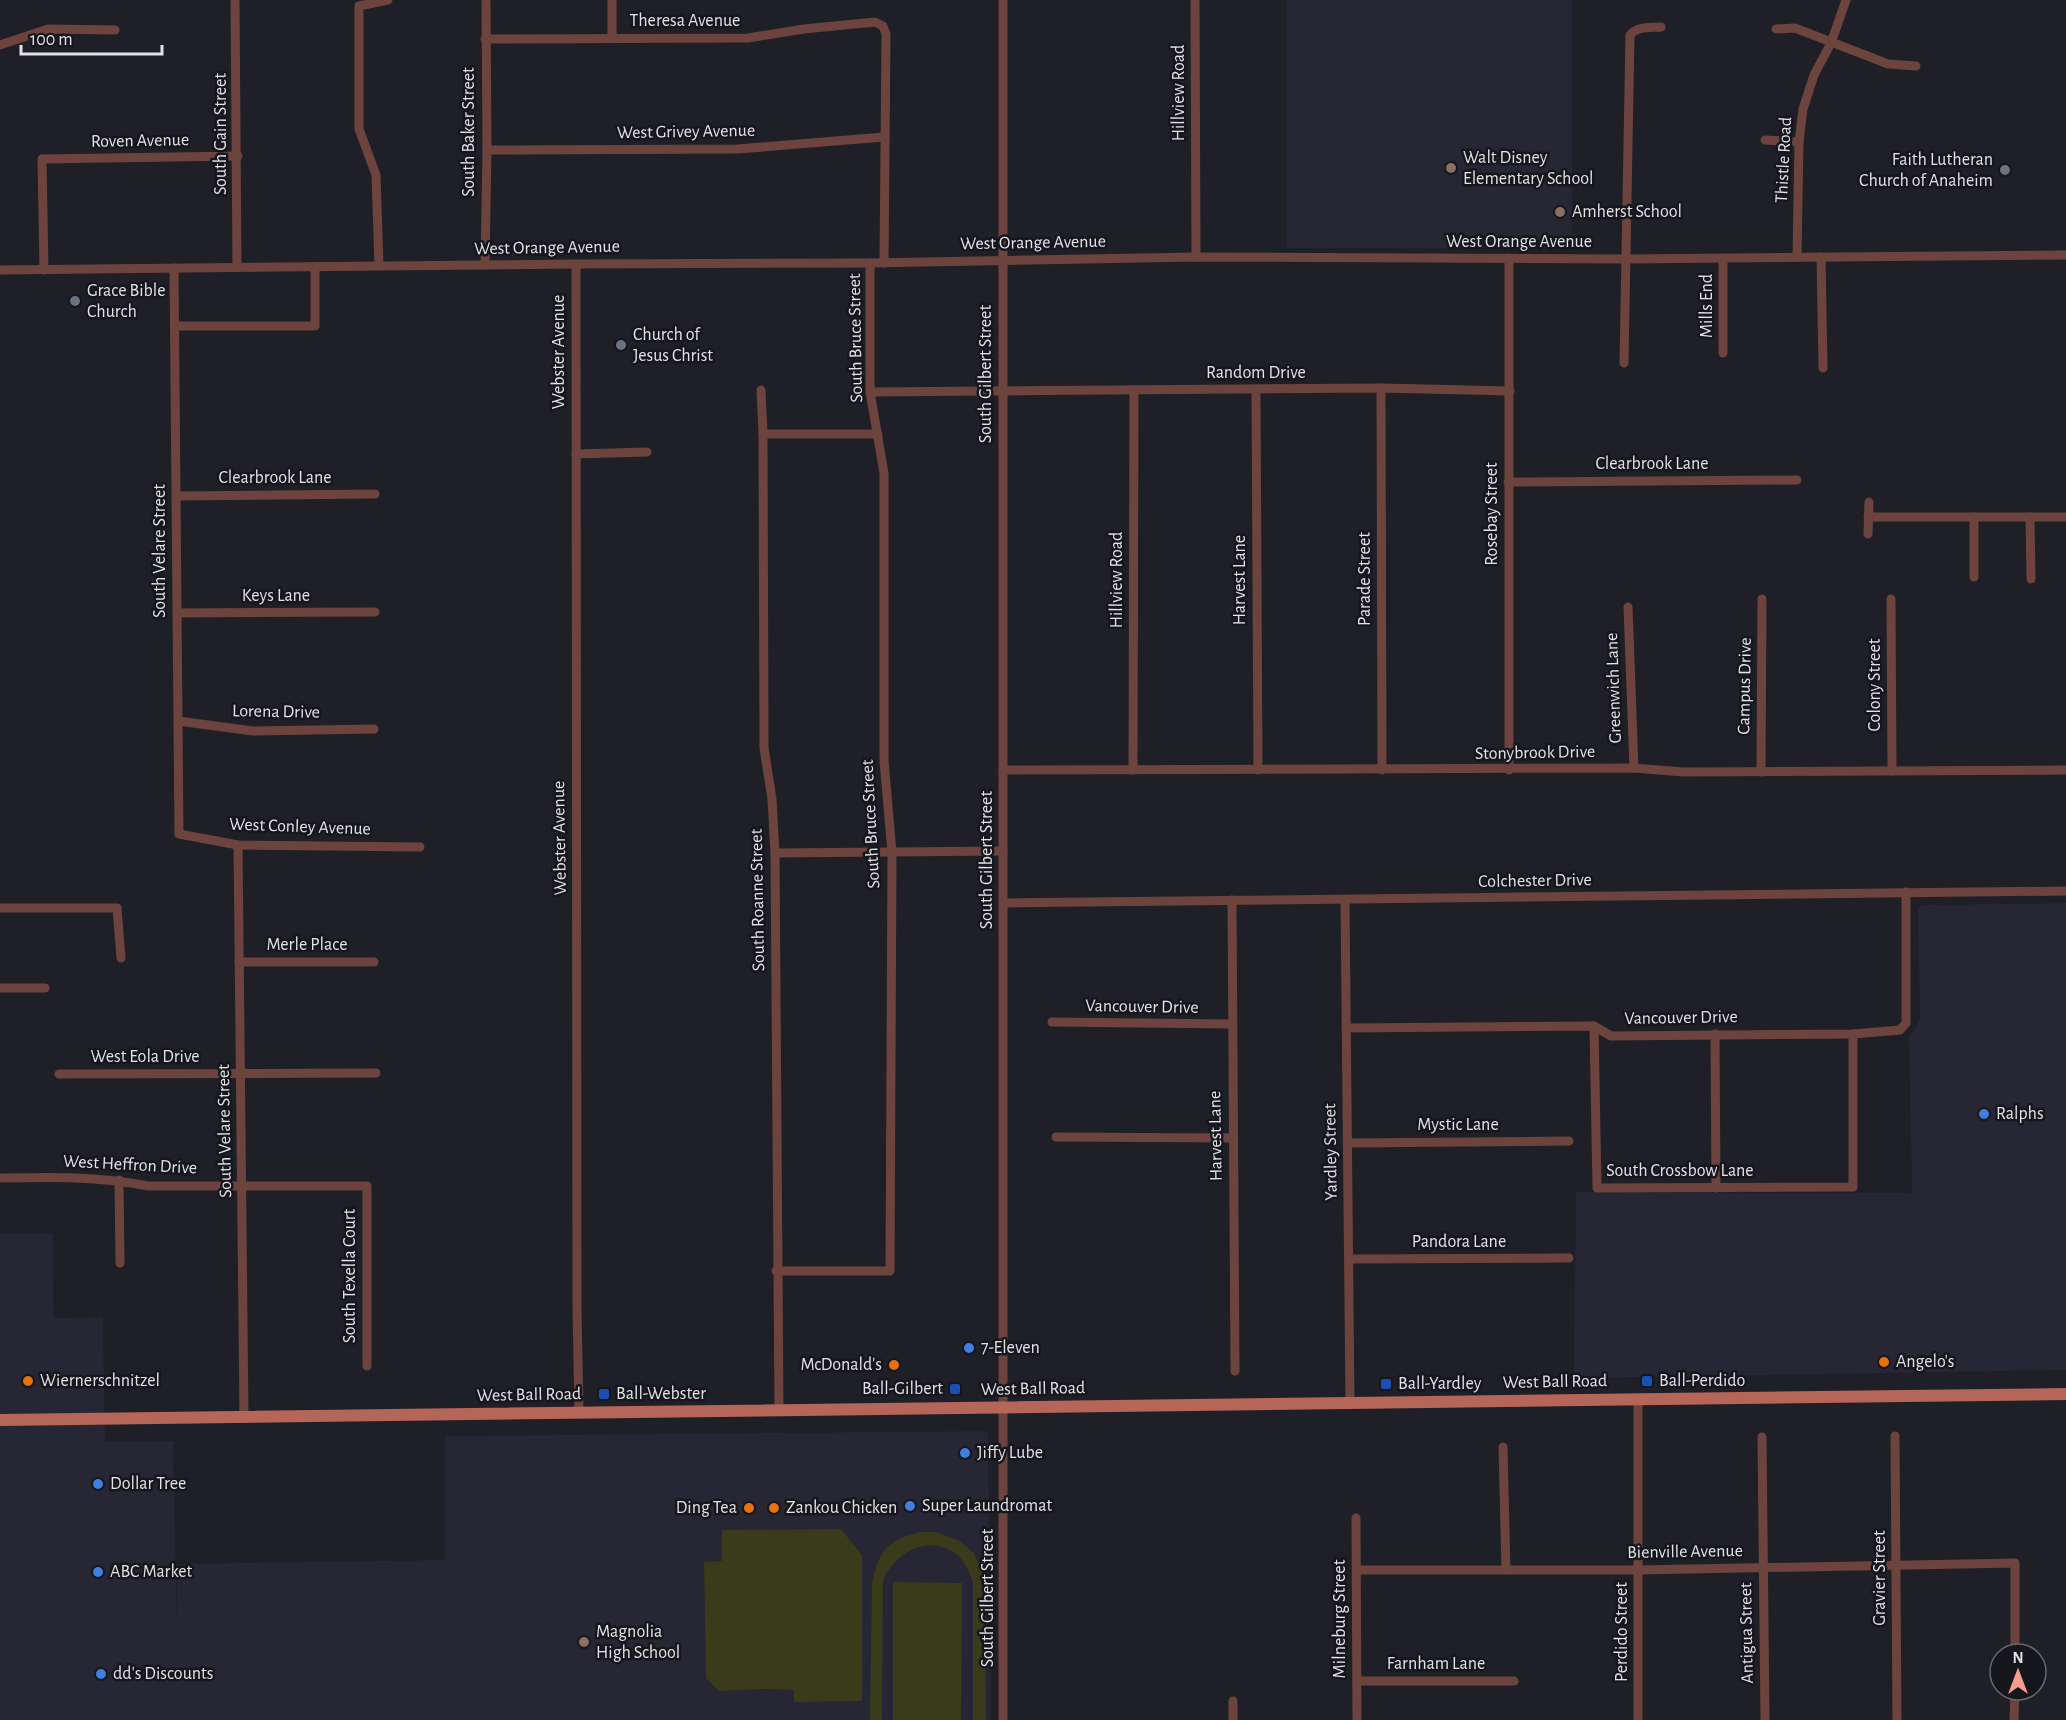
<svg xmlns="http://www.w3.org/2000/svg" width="2066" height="1720" viewBox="0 0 2066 1720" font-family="'Alegreya Sans',sans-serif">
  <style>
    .built { fill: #262634 }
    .green { fill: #393b1a }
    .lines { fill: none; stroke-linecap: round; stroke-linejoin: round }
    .minor { stroke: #6c443d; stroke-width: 9 }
    .major { stroke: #b66559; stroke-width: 12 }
    .education-dot { fill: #8d6e63; stroke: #16161d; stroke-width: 2 }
    .worship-dot { fill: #6b7280; stroke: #16161d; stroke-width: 2 }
    .shop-dot { fill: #3f7fe0; stroke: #16161d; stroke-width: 2 }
    .food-dot { fill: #e8710a; stroke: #16161d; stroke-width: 2 }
    .transit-dot { fill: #1a4fb4; stroke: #16161d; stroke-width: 2 }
    .labels { text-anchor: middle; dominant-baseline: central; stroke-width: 5; stroke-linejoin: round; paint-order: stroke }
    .street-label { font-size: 18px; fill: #e2e2e7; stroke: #16161d }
    .poi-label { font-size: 18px; fill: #e2e2e7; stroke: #16161d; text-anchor: start }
  </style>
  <rect width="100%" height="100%" fill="#1f1f27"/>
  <!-- built -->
  <g class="built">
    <rect x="1287" y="0" width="285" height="248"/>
    <path d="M2066 903V1370L1574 1378 1576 1192 1910 1193 1912 1189 1909 1036 1917 1026 1920 1017 1918 911 1920 907 1923 905Z"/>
    <path d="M53 1233 54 1318 103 1317 105 1442 173 1441 177 1621V1564L445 1560V1436L988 1431 991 1720H0V1234Z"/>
  </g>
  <!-- green -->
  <g class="green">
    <path d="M841 1529 862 1555V1701L794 1702V1690L766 1689 719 1691 706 1678 704 1562 722 1561V1530Z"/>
    <path d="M920 1532H936L958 1540 974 1553 985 1579 986 1720H973V1582C969 1572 964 1560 956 1554 927 1533 896 1553 883 1580L882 1720H870L872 1583C879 1550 888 1540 920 1532Z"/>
    <path d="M893 1582 962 1583 961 1720H893Z"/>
  </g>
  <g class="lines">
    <!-- minor -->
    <g class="minor">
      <path d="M235 0 237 267"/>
      <path d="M1003 0V1720"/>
      <path d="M1195 0 1196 257"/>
      <path d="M1776 29 1795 28 1888 64 1916 66"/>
      <path d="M612 38V0"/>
      <path d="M485 39 748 38 804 29 875 22 883 26 886 34 884 263"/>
      <path d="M0 45 48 29 115 30"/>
      <path d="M1765 140 1799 142"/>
      <path d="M487 150 738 149 884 137"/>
      <path d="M1797 257 1799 142 1803 109 1814 75 1831 43 1846 0"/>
      <path d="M1821 257 1823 368"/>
      <path d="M1509 258V770"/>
      <path d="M576 264 577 1309 579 1413"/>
      <path d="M485 265 487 150 486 0"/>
      <path d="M379 266 376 175 359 129V6L388 0"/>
      <path d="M174 268 179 834 238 845 420 847"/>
      <path d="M0 270 576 264 870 263 1196 257 1627 259 2066 255"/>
      <path d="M44 270 42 159 238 156"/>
      <path d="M175 326H315V268"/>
      <path d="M1723 353V258"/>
      <path d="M1624 363 1630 35C1637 26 1650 28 1661 27"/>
      <path d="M1381 388 1382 770"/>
      <path d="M1256 389 1258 770"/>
      <path d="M761 390 763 434 764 748 772 799 775 853 779 1410"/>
      <path d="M870 392 1381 388 1510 391"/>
      <path d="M763 434H878"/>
      <path d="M576 454 647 452"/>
      <path d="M1508 482 1797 480"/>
      <path d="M176 496 375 494"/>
      <path d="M1868 517H2066"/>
      <path d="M1974 517V577"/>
      <path d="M2030 517 2031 579"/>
      <path d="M1868 534 1869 502"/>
      <path d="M1891 599 1892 771"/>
      <path d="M1628 607 1634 768"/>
      <path d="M177 613 375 612"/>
      <path d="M178 721 253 731 374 729"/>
      <path d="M1003 770 1634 768 1683 772 2066 770"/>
      <path d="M1133 770 1134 390"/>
      <path d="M1761 772 1762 599"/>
      <path d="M238 845 244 1417"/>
      <path d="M775 853 1003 851"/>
      <path d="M1232 900 1235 1371"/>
      <path d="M1345 900 1350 1403"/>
      <path d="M1004 903 2066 891"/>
      <path d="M0 908H117L121 958"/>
      <path d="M239 962H374"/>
      <path d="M0 988H45"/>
      <path d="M1052 1022 1232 1024"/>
      <path d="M1594 1026 1597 1188 1853 1187V1034"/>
      <path d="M1346 1028 1594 1026 1611 1036 1853 1034 1900 1030 1906 1023V892"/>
      <path d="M1715 1034 1716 1188"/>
      <path d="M59 1074 376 1073"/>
      <path d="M1056 1137 1233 1138"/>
      <path d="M1348 1143 1569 1141"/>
      <path d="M0 1178C50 1177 99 1176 148 1186H367V1366"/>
      <path d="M119 1180 120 1263"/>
      <path d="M1349 1259 1569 1258"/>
      <path d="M776 1271H890L892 852 884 761V473L870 392V263"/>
      <path d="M1638 1399V1720"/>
      <path d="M1895 1436 1897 1720"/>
      <path d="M1762 1437 1765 1720"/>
      <path d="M1503 1447 1506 1570"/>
      <path d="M1356 1518 1357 1720"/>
      <path d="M1357 1570H1638L2015 1563V1654"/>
      <path d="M1357 1681H1514"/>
      <path d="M1233 1701V1720"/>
      <path d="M2014 1720 2015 1690"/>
    </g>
    <!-- major -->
    <path class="major" d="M0 1420 2066 1394"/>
  </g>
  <!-- markers -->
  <g class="education-dot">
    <circle cx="1451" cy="168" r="6"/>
    <circle cx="1560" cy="212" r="6"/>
    <circle cx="584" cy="1642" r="6"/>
  </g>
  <g class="worship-dot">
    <circle cx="2005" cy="170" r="6"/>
    <circle cx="75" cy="301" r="6"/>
    <circle cx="621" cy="345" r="6"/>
  </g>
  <g class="shop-dot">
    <circle cx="1984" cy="1114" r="6"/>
    <circle cx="969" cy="1348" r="6"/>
    <circle cx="965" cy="1453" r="6"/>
    <circle cx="98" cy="1484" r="6"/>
    <circle cx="910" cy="1506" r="6"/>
    <circle cx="98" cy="1572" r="6"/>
    <circle cx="101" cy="1674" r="6"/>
  </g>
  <g class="food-dot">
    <circle cx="1884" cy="1362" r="6"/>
    <circle cx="894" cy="1365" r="6"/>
    <circle cx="28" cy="1381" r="6"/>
    <circle cx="749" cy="1508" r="6"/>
    <circle cx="774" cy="1508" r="6"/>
  </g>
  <g class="transit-dot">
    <rect x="1641" y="1375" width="12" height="12" rx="3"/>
    <rect x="1380" y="1378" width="12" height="12" rx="3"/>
    <rect x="949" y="1383" width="12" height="12" rx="3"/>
    <rect x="598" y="1388" width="12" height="12" rx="3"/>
  </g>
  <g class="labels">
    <!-- street labels -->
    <g class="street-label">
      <text x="685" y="21">Theresa Avenue</text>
      <text transform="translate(1179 93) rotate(-90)">Hillview Road</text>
      <text transform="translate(469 132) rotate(-90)">South Baker Street</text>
      <text transform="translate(686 132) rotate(-1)">West Grivey Avenue</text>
      <text transform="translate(221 134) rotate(-90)">South Gain Street</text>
      <text transform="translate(140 141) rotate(-1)">Roven Avenue</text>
      <text transform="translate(1784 160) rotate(-87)">Thistle Road</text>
      <text x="1519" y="242">West Orange Avenue</text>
      <text transform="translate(1033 243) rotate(-1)">West Orange Avenue</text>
      <text transform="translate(547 248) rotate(-1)">West Orange Avenue</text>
      <text transform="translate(1707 306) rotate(-90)">Mills End</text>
      <text transform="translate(856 338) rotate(-91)">South Bruce Street</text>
      <text transform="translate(559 352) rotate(-90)">Webster Avenue</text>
      <text x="1256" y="373">Random Drive</text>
      <text transform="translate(986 374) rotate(-90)">South Gilbert Street</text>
      <text x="1652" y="464">Clearbrook Lane</text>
      <text x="275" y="478">Clearbrook Lane</text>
      <text transform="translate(1492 514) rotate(-90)">Rosebay Street</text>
      <text transform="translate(160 551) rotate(-90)">South Velare Street</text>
      <text transform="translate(1365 579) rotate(-90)">Parade Street</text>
      <text transform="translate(1117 580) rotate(-90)">Hillview Road</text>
      <text transform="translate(1240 580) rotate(-90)">Harvest Lane</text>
      <text x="276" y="596">Keys Lane</text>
      <text transform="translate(1875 685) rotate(-90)">Colony Street</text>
      <text transform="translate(1745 686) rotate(-89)">Campus Drive</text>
      <text transform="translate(1614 688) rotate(-92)">Greenwich Lane</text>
      <text transform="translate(276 712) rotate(1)">Lorena Drive</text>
      <text transform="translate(1535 753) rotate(-1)">Stonybrook Drive</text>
      <text transform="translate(871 824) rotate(-93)">South Bruce Street</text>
      <text transform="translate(300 827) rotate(2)">West Conley Avenue</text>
      <text transform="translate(560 838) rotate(-91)">Webster Avenue</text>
      <text transform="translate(987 860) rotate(-90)">South Gilbert Street</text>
      <text transform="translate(1535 881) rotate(-1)">Colchester Drive</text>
      <text transform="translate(758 900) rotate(-91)">South Roanne Street</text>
      <text x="307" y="945">Merle Place</text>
      <text transform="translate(1142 1007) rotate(1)">Vancouver Drive</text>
      <text transform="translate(1681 1018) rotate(-1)">Vancouver Drive</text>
      <text x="145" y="1057">West Eola Drive</text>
      <text x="1458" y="1125">Mystic Lane</text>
      <text transform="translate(225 1131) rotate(-91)">South Velare Street</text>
      <text transform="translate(1216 1136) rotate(-91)">Harvest Lane</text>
      <text transform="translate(1331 1152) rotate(-91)">Yardley Street</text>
      <text transform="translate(130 1165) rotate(3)">West Heffron Drive</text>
      <text x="1680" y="1171">South Crossbow Lane</text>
      <text x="1459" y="1242">Pandora Lane</text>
      <text transform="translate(350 1276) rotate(-90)">South Texella Court</text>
      <text transform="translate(1555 1382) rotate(-1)">West Ball Road</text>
      <text transform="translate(1033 1389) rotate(-1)">West Ball Road</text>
      <text transform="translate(529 1395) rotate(-1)">West Ball Road</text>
      <text transform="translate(1685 1552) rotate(-1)">Bienville Avenue</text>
      <text transform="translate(1880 1578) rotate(-90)">Gravier Street</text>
      <text transform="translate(988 1598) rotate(-90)">South Gilbert Street</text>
      <text transform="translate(1340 1619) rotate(-90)">Milneburg Street</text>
      <text transform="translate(1622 1632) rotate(-90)">Perdido Street</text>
      <text transform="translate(1747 1633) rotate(-91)">Antigua Street</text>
      <text x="1436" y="1664">Farnham Lane</text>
    </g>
    <!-- poi labels -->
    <g class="poi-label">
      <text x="1463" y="158">Walt Disney<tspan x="1463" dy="21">Elementary School</tspan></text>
      <text x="1993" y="160" text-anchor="end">Faith Lutheran<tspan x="1993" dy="21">Church of Anaheim</tspan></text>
      <text x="1572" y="212">Amherst School</text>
      <text x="87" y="291">Grace Bible<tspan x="87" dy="21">Church</tspan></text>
      <text x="633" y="335">Church of<tspan x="633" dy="21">Jesus Christ</tspan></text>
      <text x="1996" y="1114">Ralphs</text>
      <text x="981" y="1348">7-Eleven</text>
      <text x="1896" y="1362">Angelo's</text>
      <text x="882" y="1365" text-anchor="end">McDonald's</text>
      <text x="40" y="1381">Wiernerschnitzel</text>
      <text x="1659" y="1381">Ball-Perdido</text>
      <text x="1398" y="1384">Ball-Yardley</text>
      <text x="943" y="1389" text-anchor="end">Ball-Gilbert</text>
      <text x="616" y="1394">Ball-Webster</text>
      <text x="977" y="1453">Jiffy Lube</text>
      <text x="110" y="1484">Dollar Tree</text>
      <text x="922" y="1506">Super Laundromat</text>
      <text x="737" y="1508" text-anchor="end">Ding Tea</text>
      <text x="786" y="1508">Zankou Chicken</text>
      <text x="110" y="1572">ABC Market</text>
      <text x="596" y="1632">Magnolia<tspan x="596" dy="21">High School</tspan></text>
      <text x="113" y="1674">dd's Discounts</text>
    </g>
  </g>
  <!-- north arrow -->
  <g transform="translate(2018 1672)"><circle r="28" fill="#16161d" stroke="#68686e" stroke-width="1.5"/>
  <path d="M0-4.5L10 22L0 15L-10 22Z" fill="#f59d8e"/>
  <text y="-9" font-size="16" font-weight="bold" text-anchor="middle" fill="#e2e2e7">N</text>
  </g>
  <!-- scale -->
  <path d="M21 45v9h141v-9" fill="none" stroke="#e2e2e7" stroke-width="3"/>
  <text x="30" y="45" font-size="18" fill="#e2e2e7" stroke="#16161d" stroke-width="4.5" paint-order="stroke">100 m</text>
</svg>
